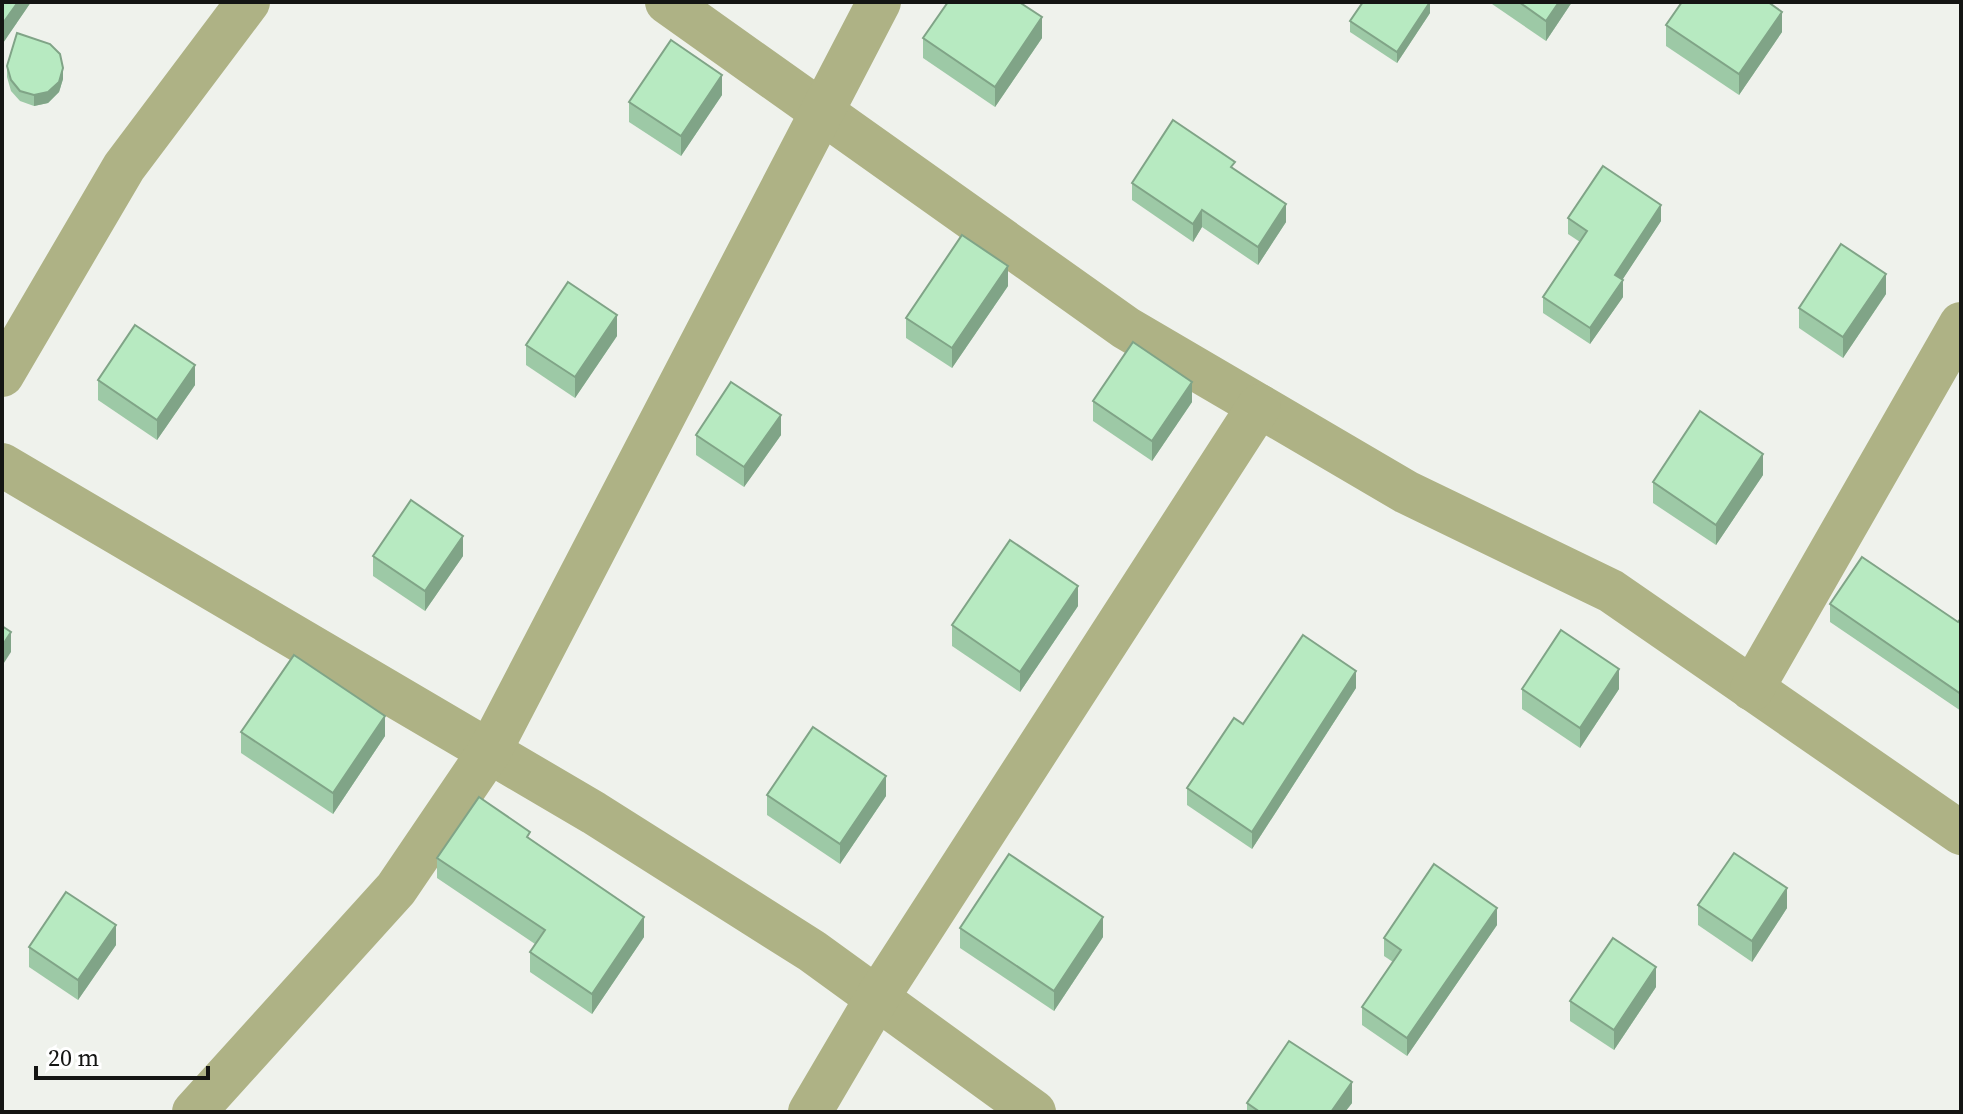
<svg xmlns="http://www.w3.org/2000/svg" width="1963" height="1114" viewBox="0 0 1963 1114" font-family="'Source Serif 4',serif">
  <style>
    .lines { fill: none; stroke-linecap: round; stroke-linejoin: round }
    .minor { stroke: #aeb285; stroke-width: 44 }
    .wall { fill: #9dc9a6 }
    .shaded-wall { fill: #80a487 }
    .building { fill: #b7eac1; stroke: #80a487; stroke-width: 2 }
  </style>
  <rect width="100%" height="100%" fill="#eff2ec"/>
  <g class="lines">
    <!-- minor -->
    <g class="minor">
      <path d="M667 2 1126 328 1406 492 1611 591 1961 833"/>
      <path d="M2 375 124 167 248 2"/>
      <path d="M2 465 594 813 812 951 1034 1112"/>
      <path d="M1752 689 1961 324"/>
      <path d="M194 1112 396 889 489 752 879 2"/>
      <path d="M810 1112 877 998 1259 406"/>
    </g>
  </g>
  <!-- wall -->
  <g class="wall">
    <path d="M2 2H31L3 43 2 42Z"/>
    <path d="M1492 2H1572L1546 41 1492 4Z"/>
    <path d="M1430 13 1397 63 1350 32V21Z"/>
    <path d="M1666 25 1782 32 1739 95 1666 46Z"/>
    <path d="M923 38H1042L995 107 923 58Z"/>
    <path d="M7 66 63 79 59 92 48 103 34 106 20 101 11 91 7 77Z"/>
    <path d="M722 95 681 156 629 122V102Z"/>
    <path d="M1235 170 1286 222 1258 265 1202 227 1193 242 1132 200V183Z"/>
    <path d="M1568 218 1661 221 1622 280 1623 297 1590 344 1543 313V297L1580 242 1568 234Z"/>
    <path d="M1008 286 952 368 906 338V318Z"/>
    <path d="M1886 294 1843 358 1799 328V308Z"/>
    <path d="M617 336 575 398 526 365V345Z"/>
    <path d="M98 380 195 385 157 440 98 400Z"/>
    <path d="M1093 401 1192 402 1152 461 1093 421Z"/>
    <path d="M696 435H781L744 487 696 455Z"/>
    <path d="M1763 475 1716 545 1653 503V482Z"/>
    <path d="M373 556H463L425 611 373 576Z"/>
    <path d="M1830 604 1958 622 1961 618V711L1830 622Z"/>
    <path d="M1078 606 1020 692 952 646V625Z"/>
    <path d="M1356 688 1252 849 1187 805V788L1243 724Z"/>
    <path d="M1522 689H1619L1580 748 1522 709Z"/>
    <path d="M241 732 385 736 333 814 241 753Z"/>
    <path d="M767 795 886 796 840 864 767 815Z"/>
    <path d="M530 840 644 937 592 1014 530 972V952L535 944 437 878V858Z"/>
    <path d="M1698 905 1787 908 1752 962 1698 925Z"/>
    <path d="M1497 925 1407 1056 1362 1025V1007L1393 962 1384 956V938Z"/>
    <path d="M960 928 1103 937 1054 1011 960 948Z"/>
    <path d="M116 945 78 1000 29 967V947Z"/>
    <path d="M1656 987 1614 1050 1570 1021V1001Z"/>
    <path d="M1247 1103H1352L1345 1112H1247Z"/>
  </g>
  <!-- shaded-wall -->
  <g class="shaded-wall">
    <path d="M18 2H31L3 43V23Z"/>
    <path d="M1430 2V13L1397 63V52Z"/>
    <path d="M1559 2H1572L1546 41V21Z"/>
    <path d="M1782 12V32L1739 95V74Z"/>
    <path d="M1042 17V38L995 107V87Z"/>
    <path d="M63 68V79L59 92 48 103 34 106V95Z"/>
    <path d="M722 75V95L681 156V136Z"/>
    <path d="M1286 204V222L1258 265V247Z"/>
    <path d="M1661 205V221L1615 291V275Z"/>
    <path d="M1202 210V227L1193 242V224Z"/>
    <path d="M1008 266V286L952 368V348Z"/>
    <path d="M1886 274V294L1843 358V337Z"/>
    <path d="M1623 280V297L1590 344V328Z"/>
    <path d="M617 315V336L575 398V377Z"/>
    <path d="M195 365V385L157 440V420Z"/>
    <path d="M1192 382V402L1152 461V441Z"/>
    <path d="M781 415V435L744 487V467Z"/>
    <path d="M1763 454V475L1716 545V525Z"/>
    <path d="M463 536V556L425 611V591Z"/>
    <path d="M1078 586V606L1020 692V672Z"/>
    <path d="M11 632V652L2 666V646Z"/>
    <path d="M1619 669V689L1580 748V728Z"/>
    <path d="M1356 671V688L1252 849V832Z"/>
    <path d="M385 716V736L333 814V793Z"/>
    <path d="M886 776V796L840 864V844Z"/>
    <path d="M1787 888V908L1752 962V941Z"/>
    <path d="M1497 908V925L1407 1056V1038Z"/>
    <path d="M644 917V937L592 1014V994Z"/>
    <path d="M1103 917V937L1054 1011V991Z"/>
    <path d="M116 925V945L78 1000V980Z"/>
    <path d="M1656 967V987L1614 1050V1030Z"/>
    <path d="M1352 1082V1103L1345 1112H1331Z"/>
  </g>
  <!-- building -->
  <g class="building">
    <path d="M2 2H18L3 23 2 22Z"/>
    <path d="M948 2H1019L1042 17 995 87 923 38Z"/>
    <path d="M1363 2H1430L1397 52 1350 21Z"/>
    <path d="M1519 2H1559L1546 21Z"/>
    <path d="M1682 2H1768L1782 12 1739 74 1666 25Z"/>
    <path d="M17 33 50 44 60 54 63 68 59 82 48 92 34 95 20 91 11 80 7 66Z"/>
    <path d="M671 40 722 75 681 136 629 102Z"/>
    <path d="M1173 120 1235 162 1231 167 1286 204 1258 247 1202 210 1193 224 1132 183Z"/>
    <path d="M1603 166 1661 205 1615 275 1623 280 1590 328 1543 297 1587 231 1568 218Z"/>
    <path d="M962 235 1008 266 952 348 906 318Z"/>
    <path d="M1841 244 1886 274 1843 337 1799 308Z"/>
    <path d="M568 282 617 315 575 377 526 345Z"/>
    <path d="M135 325 195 365 157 420 98 380Z"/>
    <path d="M1133 342 1192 382 1152 441 1093 401Z"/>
    <path d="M731 382 781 415 744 467 696 435Z"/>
    <path d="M1700 411 1763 454 1716 525 1653 482Z"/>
    <path d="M411 500 463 536 425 591 373 556Z"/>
    <path d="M1010 540 1078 586 1020 672 952 625Z"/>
    <path d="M1862 557 1958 622 1961 618V694L1830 604Z"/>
    <path d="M2 626 11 632 2 646Z"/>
    <path d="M1561 630 1619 669 1580 728 1522 689Z"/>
    <path d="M1303 635 1356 671 1252 832 1187 788 1234 718 1243 724Z"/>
    <path d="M294 655 385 716 333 793 241 732Z"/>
    <path d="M813 727 886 776 840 844 767 795Z"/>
    <path d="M479 797 530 832 527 837 644 917 592 994 530 952 545 930 437 858Z"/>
    <path d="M1734 853 1787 888 1752 941 1698 905Z"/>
    <path d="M1009 854 1103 917 1054 991 960 928Z"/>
    <path d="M1434 864 1497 908 1407 1038 1362 1007 1401 950 1384 938Z"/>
    <path d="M66 892 116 925 78 980 29 947Z"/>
    <path d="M1613 938 1656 967 1614 1030 1570 1001Z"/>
    <path d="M1289 1041 1352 1082 1331 1112H1260L1247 1103Z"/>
  </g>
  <!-- border -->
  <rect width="1963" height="1114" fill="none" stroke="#141513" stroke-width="8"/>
  <!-- scale -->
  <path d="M36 1066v12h172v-12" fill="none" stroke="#141513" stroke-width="4"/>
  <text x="48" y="1066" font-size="24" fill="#141513" stroke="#ffffff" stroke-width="6" paint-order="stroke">20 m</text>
</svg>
